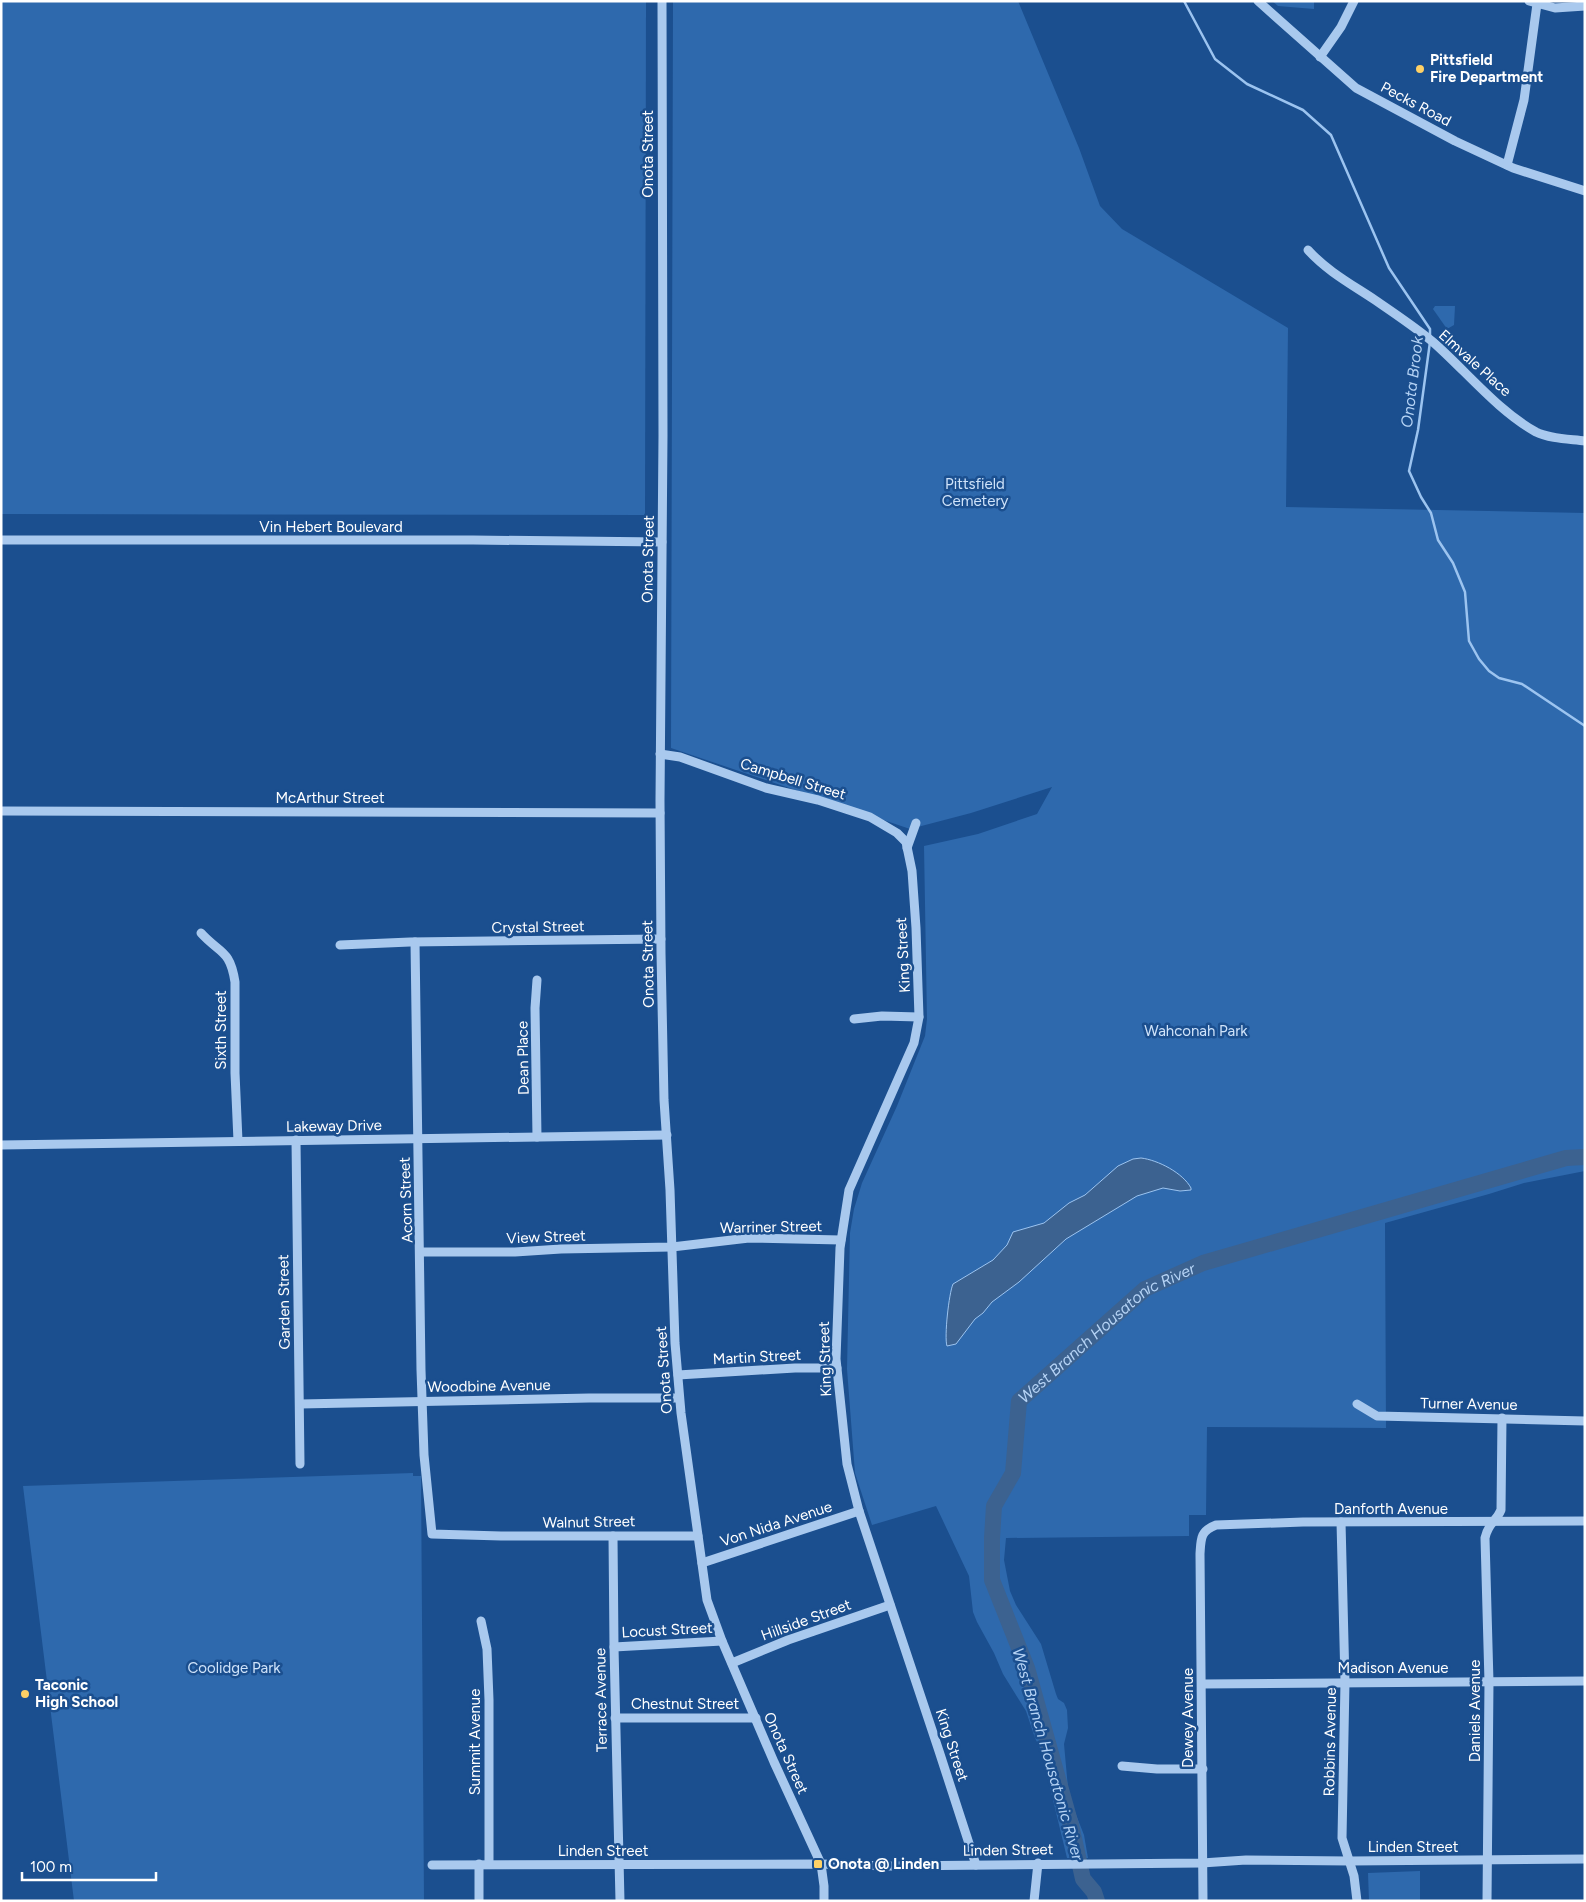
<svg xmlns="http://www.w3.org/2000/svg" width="1586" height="1902" viewBox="0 0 1586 1902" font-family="Figtree,sans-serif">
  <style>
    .green { fill: #2e69ad }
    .water { fill: #3c6290; stroke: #9cc4f0 }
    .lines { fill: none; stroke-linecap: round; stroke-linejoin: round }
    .stream { stroke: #9cc4f0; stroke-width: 2.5 }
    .river { stroke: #3c6290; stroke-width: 16 }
    .minor { stroke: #a9c9ee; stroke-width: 9 }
    .poi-dot { fill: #ffd166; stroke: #1b4f8f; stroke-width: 2 }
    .labels { text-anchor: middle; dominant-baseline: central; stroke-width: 5; stroke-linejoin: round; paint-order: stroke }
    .poi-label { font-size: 15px; font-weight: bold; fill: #fff; stroke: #1b4f8f; text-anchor: start }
    .street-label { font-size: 15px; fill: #fff; stroke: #1b4f8f }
    .park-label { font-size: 15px; fill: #cfe3fa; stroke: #1b4f8f }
    .water-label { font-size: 16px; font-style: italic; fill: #b5d3f5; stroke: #1b4f8f }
  </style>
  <rect width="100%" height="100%" fill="#1b4f8f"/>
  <!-- green -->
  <g class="green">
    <path d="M1 1H646L645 515 1 514Z"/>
    <path d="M673 1H1018L1079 148 1100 206 1122 229 1288 328 1286 507 1585 513V1171L1524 1183 1489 1194 1385 1223 1386 1428 1207 1427 1206 1515H1189V1536L1006 1538 1004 1560 1010 1591 1016 1605 1041 1644 1056 1694 1058 1699 1064 1703 1067 1710 1068 1728 1064 1744 1068 1788 1071 1802 1084 1835 1088 1858H1067L1041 1750 1035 1738 1026 1711 1003 1674 994 1653 977 1622 973 1612 969 1576 936 1506 872 1525 855 1473 847 1369 850 1233 854 1209 862 1183 897 1106 925 1036 927 1019 924 846 978 834 1037 814 1052 787 971 813 910 829 671 748Z"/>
    <path d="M1272 1H1314V9L1278 6Z"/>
    <path d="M1435 306H1455L1454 325 1447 329 1433 309Z"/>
    <path d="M413 1473V1476H421L424 1901H74L23 1486Z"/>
    <path d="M1420 1871V1901H1369L1368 1873Z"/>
  </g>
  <!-- water -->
  <path class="water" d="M1141 1158C1158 1160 1183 1173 1191 1188V1190L1180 1191 1163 1188 1137 1196 1066 1239 1019 1282 992 1302 983 1313 975 1319 956 1344 947 1346C944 1337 949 1293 953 1284L993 1260 1007 1245 1013 1232 1044 1223 1069 1203 1085 1195 1118 1166 1133 1159Z"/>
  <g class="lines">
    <!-- stream -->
    <g class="stream">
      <path d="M1184 1 1215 59 1247 84 1303 110 1331 135 1389 268 1430 329V336"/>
      <path d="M1430 342 1418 430 1409 471 1421 497 1431 513 1438 540 1453 563 1465 592 1469 641 1479 659 1489 671 1499 678 1522 684 1585 726"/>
    </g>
    <!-- river -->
    <path class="river" id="s1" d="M1097 1901 1094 1892 1083 1879 1071 1825 1027 1668 992 1580V1538L994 1506 1013 1473 1019 1401 1145 1289 1203 1263 1566 1158 1585 1157"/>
    <!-- minor -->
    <g class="minor">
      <path d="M662 1 663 435 660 801 661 953 664 1100 670 1190 675 1343 681 1413 707 1600 722 1641 774 1762 821 1864 824 1886V1901"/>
      <path d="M1258 1 1356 88 1455 141 1513 168 1585 191"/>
      <path d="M1529 1 1555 8 1585 6"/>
      <path d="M1320 57 1341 27 1354 1"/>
      <path d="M1507 165 1524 100 1537 4"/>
      <path d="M1308 250C1327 271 1351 284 1375 300 1394 313 1415 327 1433 342 1466 371 1498 411 1536 432 1550 439 1570 439 1585 441"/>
      <path d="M1 540H473L662 542"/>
      <path d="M660 754 680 757 766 788 818 800 870 817 897 833 906 842 912 871 916 928 919 1017 914 1043 849 1190 840 1248 836 1359 847 1464 859 1511 939 1751 976 1865"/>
      <path d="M1 811 660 813"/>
      <path d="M907 848 916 823"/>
      <path d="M201 933C220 954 230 949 235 982V1073L238 1141"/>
      <path d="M415 942 421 1370 424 1455 432 1534 501 1536H698"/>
      <path d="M340 945 410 942 661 939"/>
      <path d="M537 980 535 1008 537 1137"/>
      <path d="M854 1019 882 1016 919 1017"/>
      <path d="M296 1140 300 1464"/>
      <path d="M1 1145 667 1135"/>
      <path d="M421 1252H515L561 1249 672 1247 749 1238 841 1240"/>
      <path d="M678 1375 795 1368H837"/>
      <path d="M300 1404 589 1398H679"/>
      <path d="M1357 1404 1377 1416 1585 1421"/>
      <path d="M1341 1522 1345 1682 1342 1838 1354 1876 1357 1901"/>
      <path d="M613 1536 614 1647 620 1901"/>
      <path d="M702 1563 859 1511"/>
      <path d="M481 1621 487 1649 489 1700V1864"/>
      <path d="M614 1647 722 1641"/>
      <path d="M732 1663 788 1640 890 1605"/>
      <path d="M1202 1684 1585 1681"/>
      <path d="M615 1718H756"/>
      <path d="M1122 1766 1157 1769H1203"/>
      <path d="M432 1865 821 1864 889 1866 1202 1863 1246 1860 1350 1861 1585 1859"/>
      <path d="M479 1901V1864"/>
      <path d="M1034 1901 1038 1863"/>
      <path d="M1203 1901 1200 1554C1201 1539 1200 1531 1216 1525L1303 1522 1585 1521"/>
      <path d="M1487 1901 1489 1682 1485 1538C1488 1523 1496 1522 1501 1510L1502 1418"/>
    </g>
  </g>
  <!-- markers -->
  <g class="poi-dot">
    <circle cx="1420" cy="69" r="5"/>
    <circle cx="25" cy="1694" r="5"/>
    <rect x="813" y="1859" width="10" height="10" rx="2.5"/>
  </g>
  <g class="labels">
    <!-- poi labels -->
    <g class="poi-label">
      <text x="1430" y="60">Pittsfield<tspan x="1430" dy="17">Fire Department</tspan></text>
      <text x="35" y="1685">Taconic<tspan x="35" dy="17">High School</tspan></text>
      <text x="828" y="1864">Onota @ Linden</text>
    </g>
    <!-- street labels -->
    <g class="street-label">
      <text transform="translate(1416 104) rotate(28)">Pecks Road</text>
      <text transform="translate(648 154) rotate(-90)">Onota Street</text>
      <text transform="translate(1475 363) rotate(42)">Elmvale Place</text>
      <text x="331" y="527">Vin Hebert Boulevard</text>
      <text transform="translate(648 559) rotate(-89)">Onota Street</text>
      <text transform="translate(793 779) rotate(17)">Campbell Street</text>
      <text x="330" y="798">McArthur Street</text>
      <text transform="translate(538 927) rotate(-1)">Crystal Street</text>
      <text transform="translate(903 955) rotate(-93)">King Street</text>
      <text transform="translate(648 964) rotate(-91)">Onota Street</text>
      <text transform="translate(221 1030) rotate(-90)">Sixth Street</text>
      <text transform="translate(523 1058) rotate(-91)">Dean Place</text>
      <text transform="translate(334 1126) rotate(-1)">Lakeway Drive</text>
      <text transform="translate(406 1200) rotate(-92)">Acorn Street</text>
      <text transform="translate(771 1227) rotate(-1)">Warriner Street</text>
      <text transform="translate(546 1237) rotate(-2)">View Street</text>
      <text transform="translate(284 1302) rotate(-91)">Garden Street</text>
      <text transform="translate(757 1357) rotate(-3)">Martin Street</text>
      <text transform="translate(825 1359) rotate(-92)">King Street</text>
      <text transform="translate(664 1370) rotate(-94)">Onota Street</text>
      <text transform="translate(489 1386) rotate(-1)">Woodbine Avenue</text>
      <text transform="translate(1469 1404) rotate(1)">Turner Avenue</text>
      <text x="1391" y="1509">Danforth Avenue</text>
      <text transform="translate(589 1522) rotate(-1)">Walnut Street</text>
      <text transform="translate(776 1524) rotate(-18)">Von Nida Avenue</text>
      <text transform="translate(806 1620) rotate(-20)">Hillside Street</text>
      <text transform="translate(667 1630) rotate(-3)">Locust Street</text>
      <text x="1393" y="1668">Madison Avenue</text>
      <text transform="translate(601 1700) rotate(-91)">Terrace Avenue</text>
      <text x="685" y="1704">Chestnut Street</text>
      <text transform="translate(1475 1711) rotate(-90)">Daniels Avenue</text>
      <text transform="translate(1188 1718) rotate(-90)">Dewey Avenue</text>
      <text transform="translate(475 1742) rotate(-90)">Summit Avenue</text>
      <text transform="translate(1330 1742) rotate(-89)">Robbins Avenue</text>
      <text transform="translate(952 1745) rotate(72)">King Street</text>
      <text transform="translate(786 1753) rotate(66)">Onota Street</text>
      <text x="1413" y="1847">Linden Street</text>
      <text transform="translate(1008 1850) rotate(-1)">Linden Street</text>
      <text x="603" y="1851">Linden Street</text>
    </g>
    <!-- park labels -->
    <g class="park-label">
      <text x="975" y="484">Pittsfield<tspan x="975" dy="17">Cemetery</tspan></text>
      <text x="1196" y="1031">Wahconah Park</text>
      <text x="234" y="1668">Coolidge Park</text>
    </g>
    <!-- water labels -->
    <g class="water-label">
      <text transform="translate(1412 382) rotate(-83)">Onota Brook</text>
      <text stroke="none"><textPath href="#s1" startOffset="636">West Branch Housatonic River</textPath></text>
      <text transform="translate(1048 1754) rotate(74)">West Branch Housatonic River</text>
    </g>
  </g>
  <!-- border -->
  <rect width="1586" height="1902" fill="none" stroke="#ffffff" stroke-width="5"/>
  <!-- scale -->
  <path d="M22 1872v8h134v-8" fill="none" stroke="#ffffff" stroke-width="2.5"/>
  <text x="30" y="1872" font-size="15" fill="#ffffff" stroke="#1b4f8f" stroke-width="4" paint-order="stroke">100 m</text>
</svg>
